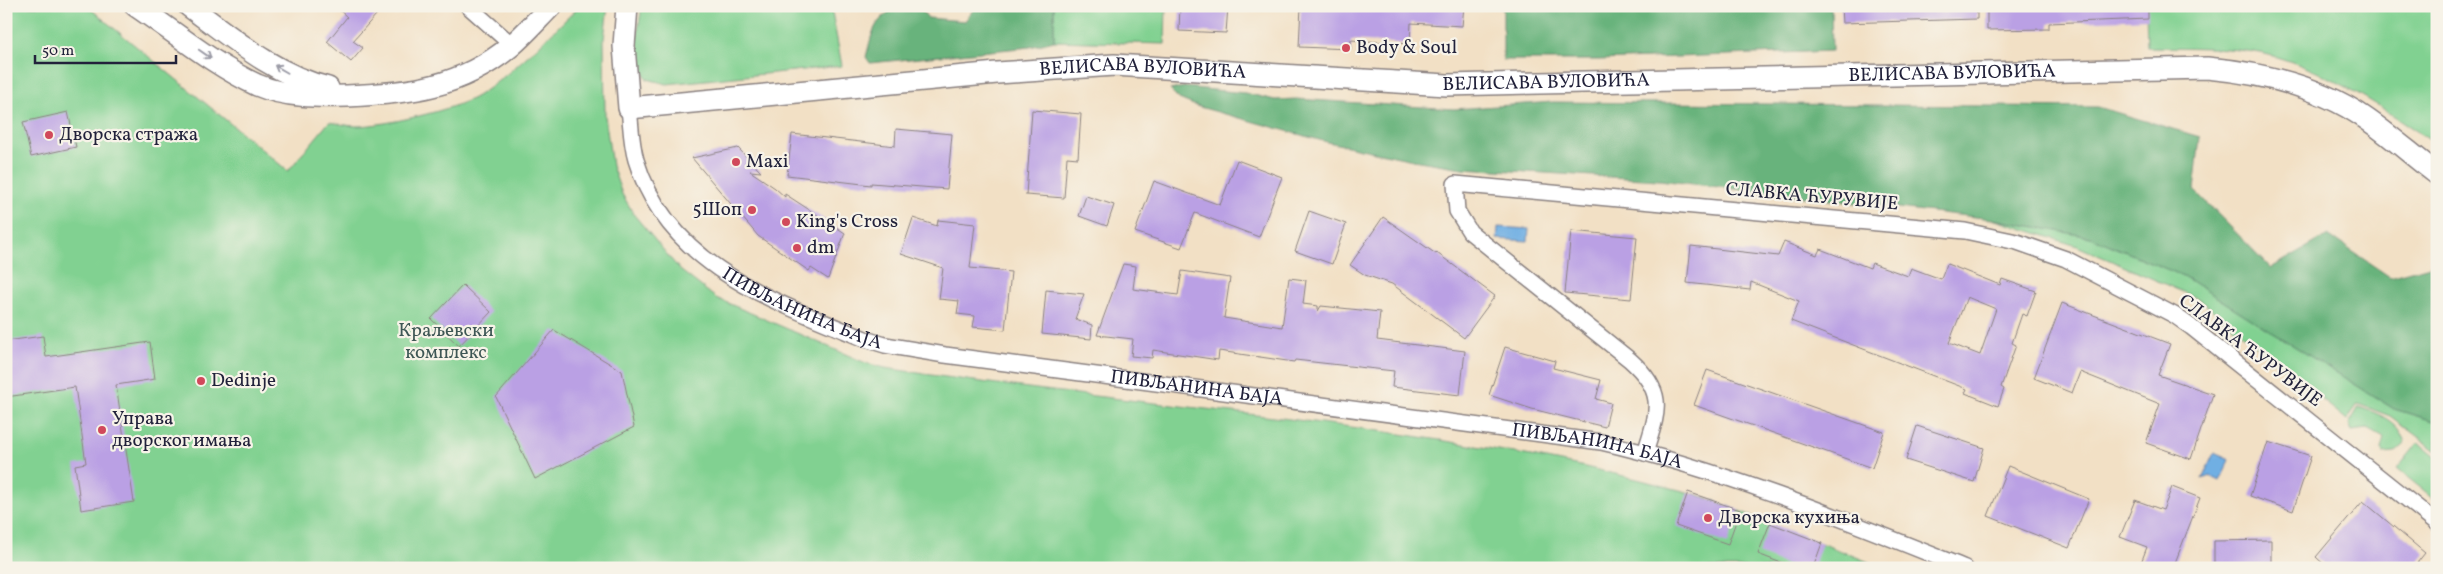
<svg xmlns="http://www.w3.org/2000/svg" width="2443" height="574" viewBox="0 0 2443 574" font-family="Vollkorn,serif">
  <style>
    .green { fill: #81d191; stroke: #527a66 }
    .forest { fill: #68b37b; stroke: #456a5b }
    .water { fill: #70afe3; stroke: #49688f }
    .building { fill: #baa0e4; fill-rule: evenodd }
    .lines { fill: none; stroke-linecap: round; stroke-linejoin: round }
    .street-casing { stroke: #8a8180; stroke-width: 18 }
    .secondary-casing { stroke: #8a8180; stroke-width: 24 }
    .street { stroke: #fff; stroke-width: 15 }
    .secondary { stroke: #fff; stroke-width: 21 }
    .oneway { stroke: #9c9ca7 }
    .poi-dot { fill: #d1495b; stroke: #f7f3e8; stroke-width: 2 }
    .labels { text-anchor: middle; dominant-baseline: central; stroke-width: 4.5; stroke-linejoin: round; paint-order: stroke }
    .poi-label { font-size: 19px; fill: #22223b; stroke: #f7f3e8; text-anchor: start }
    .street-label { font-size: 19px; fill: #22223b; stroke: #f7f3e8 }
    .park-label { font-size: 19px; fill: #3e5755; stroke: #f7f3e8 }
  </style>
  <rect width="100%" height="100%" fill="#f7f3e8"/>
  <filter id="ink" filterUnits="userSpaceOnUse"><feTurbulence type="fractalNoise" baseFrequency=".02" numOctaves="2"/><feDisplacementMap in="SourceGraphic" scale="10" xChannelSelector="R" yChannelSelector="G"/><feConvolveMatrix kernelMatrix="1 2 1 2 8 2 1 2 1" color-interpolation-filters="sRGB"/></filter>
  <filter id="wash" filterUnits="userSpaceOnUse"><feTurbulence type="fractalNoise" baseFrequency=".0096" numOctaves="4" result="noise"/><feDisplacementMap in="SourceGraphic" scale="20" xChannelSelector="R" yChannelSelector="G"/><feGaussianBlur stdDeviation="1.12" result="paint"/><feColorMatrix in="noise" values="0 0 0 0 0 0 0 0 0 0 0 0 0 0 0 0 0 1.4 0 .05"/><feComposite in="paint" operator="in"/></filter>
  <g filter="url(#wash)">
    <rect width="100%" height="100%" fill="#f2e0c5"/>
    <!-- green -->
    <g class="green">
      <path d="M6 6H87L288 171 329 122C338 123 347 126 356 126 383 126 454 110 477 96 511 75 550 34 580 6H608L604 39 605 116 612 166 622 194 635 216 680 270 716 298 866 363 885 368C1151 410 1425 420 1687 492 1715 499 1741 512 1768 523 1807 538 1845 552 1883 568H6Z"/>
      <path d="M642 6 831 7 842 66 667 84 647 79C633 50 637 37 642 6Z"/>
      <path d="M1054 6H1166L1165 44 1054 41Z"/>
      <path d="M2146 6H2437V145C2384 109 2328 69 2265 54 2226 46 2186 48 2147 47Z"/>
      <path d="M1992 219 2091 237 2183 276 2394 409 2437 422V451L2390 416 2358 404 2347 420 2199 299 2077 246Z"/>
      <path d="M2359 407C2379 414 2400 421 2405 444L2395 453 2383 454 2381 449 2384 438 2368 429 2352 431 2349 424Z"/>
      <path d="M2419 442 2437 457V501L2397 469Z"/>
    </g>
    <!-- forest -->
    <g class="forest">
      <path d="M898 6H918L928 18 965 21 976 6H1054V41L1030 47 870 63 866 57C873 30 873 21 898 6Z"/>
      <path d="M1503 6H1831L1832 51 1599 60H1503Z"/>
      <path d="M1184 87 1245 93 1275 100 1296 99 1454 109 1553 102 2098 107 2200 137 2194 190 2271 268 2328 235 2390 277 2437 264V422L2394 409 2183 276 2091 237 1992 219 1659 180 1462 168 1413 160 1323 141 1196 106 1179 99 1170 90Z"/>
    </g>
    <!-- water -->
    <g class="water">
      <path d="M1498 227 1529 229 1528 241 1497 239Z"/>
      <path d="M2214 453 2230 460 2220 481 2210 476 2202 479Z"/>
    </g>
    <g id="blocks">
      <!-- building -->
      <g class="building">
        <path d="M335 6H384L353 41 363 48 351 62 327 42 347 17Z"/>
        <path d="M1180 6H1228L1226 33 1179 31Z"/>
        <path d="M1301 6H1464L1462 26 1411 23 1410 44 1351 40V49L1299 47Z"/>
        <path d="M1841 6H1977V19L1842 23Z"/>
        <path d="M1987 6H2148V19L2049 23V29L1987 30Z"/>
        <path d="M1032 110 1081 114 1078 158 1067 157 1064 198 1026 195Z"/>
        <path d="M68 112 76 147 31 157 23 122Z"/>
        <path d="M896 129 952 134 947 189 871 183V185L787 175 792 134 895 146Z"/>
        <path d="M738 148 761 172 750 171 775 188 785 197V194L845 233 828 279 811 268 809 271 758 236 692 158Z"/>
        <path d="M1237 160 1282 177 1259 237 1195 213 1181 248 1135 232 1154 181 1220 205Z"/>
        <path d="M1086 196 1114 205 1107 226 1079 216Z"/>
        <path d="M1309 211 1346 224 1332 264 1295 251Z"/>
        <path d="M1383 217 1436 254 1437 253 1495 296 1464 338 1392 284 1365 275 1350 265Z"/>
        <path d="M913 218 937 226 938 220 975 224 970 268 1011 272 1005 330 973 327 975 316 957 314 959 301 939 299 943 268 901 254Z"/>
        <path d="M1571 231 1637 237 1631 299 1565 293Z"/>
        <path d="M1784 242 1817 255 1820 249 1870 268 1872 263 1908 276 1911 268 1941 279 1947 264 2000 285 2002 279 2036 291 2027 316 2022 314 2012 343 2016 345 2001 387 2004 389 1998 406 1965 393 1967 389 1791 321 1799 301 1751 282 1750 290 1687 283 1691 246 1778 256ZM1967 297 1996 309 1980 355 1949 343Z"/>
        <path d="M1123 264 1136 266 1133 289 1178 295 1182 271 1230 278 1224 318 1282 327 1289 278 1306 280 1303 304 1318 306V311L1321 306 1380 312 1377 340 1465 351 1460 395 1392 387 1394 371 1295 360 1294 362 1219 351 1218 360 1153 350 1152 358 1131 356 1133 339 1097 335Z"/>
        <path d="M463 285 491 312 459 346 431 319Z"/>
        <path d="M1046 290 1084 294 1075 319 1092 325 1091 339 1042 334Z"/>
        <path d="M2062 303 2170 344 2158 375 2213 394 2191 459 2146 443 2160 404 2080 372 2072 393 2034 378Z"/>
        <path d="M554 330 622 371 634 427 535 479 496 397Z"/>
        <path d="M43 336 46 357 150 342 155 379 116 385 134 502 81 510 75 465 86 463 75 387 6 397V341Z"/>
        <path d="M1505 347 1555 361 1553 368 1601 380 1596 399 1611 403 1605 427 1532 409 1489 395Z"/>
        <path d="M1707 370 1884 432 1872 468 1694 405Z"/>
        <path d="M1917 426 1984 448 1974 482 1906 460Z"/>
        <path d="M2268 442 2311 456 2293 511 2250 496Z"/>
        <path d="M2008 466 2089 499 2069 548 1988 516Z"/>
        <path d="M2172 487 2200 498 2173 568H2139L2147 547 2120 537 2135 500 2163 510Z"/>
        <path d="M1688 492 1740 510 1728 544 1676 526Z"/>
        <path d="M2363 501 2425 553 2413 568H2328L2316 557Z"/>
        <path d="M1770 523 1822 543 1813 568H1794L1758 554Z"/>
        <path d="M2271 540V568H2214V541Z"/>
      </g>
    </g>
  </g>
  <g filter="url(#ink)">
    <use href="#blocks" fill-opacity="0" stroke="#8a8180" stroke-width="1"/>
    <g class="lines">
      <!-- street casing -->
      <g class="street-casing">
        <g id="street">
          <path d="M468 6 512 45"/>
          <path id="s1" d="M629 108C631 125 631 143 636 160 668 266 773 301 865 339L885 345 945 355 1601 442C1724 470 1848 521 1965 568"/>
          <path d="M1645 453C1658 411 1667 393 1630 360L1470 232 1457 211 1455 184 1965 231 2017 242 2066 259 2174 315 2191 327 2437 523"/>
        </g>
      </g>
      <!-- secondary casing -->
      <g class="secondary-casing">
        <g id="secondary">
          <path d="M136 6C176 33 214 65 257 85 285 97 318 97 347 96 410 93 460 88 511 46 525 34 538 19 551 6"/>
          <path d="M189 6C232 38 275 75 328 88"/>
          <path id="s2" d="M627 6 624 46 629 108 997 73 1114 65 1447 85 2207 68C2262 73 2319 86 2365 118 2390 135 2413 156 2437 174"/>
        </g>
      </g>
      <!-- street -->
      <use href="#street" class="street"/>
      <!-- secondary -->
      <use href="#secondary" class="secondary"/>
    </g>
    <!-- one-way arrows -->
    <defs><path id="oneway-shaft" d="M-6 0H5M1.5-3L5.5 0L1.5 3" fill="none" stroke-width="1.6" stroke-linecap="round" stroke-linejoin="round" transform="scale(1.25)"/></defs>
    <g class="oneway">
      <use href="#oneway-shaft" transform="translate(205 54) rotate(35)"/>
      <use href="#oneway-shaft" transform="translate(281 69) rotate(-150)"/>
    </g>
  </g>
  <!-- markers -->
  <g class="poi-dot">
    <circle cx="1346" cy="48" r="5"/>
    <circle cx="49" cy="135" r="5"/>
    <circle cx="736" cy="162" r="5"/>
    <circle cx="752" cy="210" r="5"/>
    <circle cx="786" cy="222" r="5"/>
    <circle cx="797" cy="248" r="5"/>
    <circle cx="201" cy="381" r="5"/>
    <circle cx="102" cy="430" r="5"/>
    <circle cx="1708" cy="518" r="5"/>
  </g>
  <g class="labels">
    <!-- poi labels -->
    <g class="poi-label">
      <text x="1356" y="48">Body &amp; Soul</text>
      <text x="59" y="135">Дворска стража</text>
      <text x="746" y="162">Maxi</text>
      <text x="742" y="210" text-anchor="end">5Шоп</text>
      <text x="796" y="222">King's Cross</text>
      <text x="807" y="248">dm</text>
      <text x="211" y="381">Dedinje</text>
      <text x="112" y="419">Управа<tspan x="112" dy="22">дворског имања</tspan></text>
      <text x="1718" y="518">Дворска кухиња</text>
    </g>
    <!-- street labels -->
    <g class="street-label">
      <text stroke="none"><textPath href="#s2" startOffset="618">ВЕЛИСАВА ВУЛОВИЋА</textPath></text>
      <text stroke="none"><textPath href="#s2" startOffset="1428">ВЕЛИСАВА ВУЛОВИЋА</textPath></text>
      <text stroke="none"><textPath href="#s2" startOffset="1022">ВЕЛИСАВА ВУЛОВИЋА</textPath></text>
      <text transform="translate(1812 197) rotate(5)">СЛАВКА ЋУРУВИЈЕ</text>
      <text stroke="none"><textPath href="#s1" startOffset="285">ПИВЉАНИНА БАЈА</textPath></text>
      <text transform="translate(2250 351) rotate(37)">СЛАВКА ЋУРУВИЈЕ</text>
      <text stroke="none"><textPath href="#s1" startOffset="690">ПИВЉАНИНА БАЈА</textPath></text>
      <text stroke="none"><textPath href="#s1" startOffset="1095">ПИВЉАНИНА БАЈА</textPath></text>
    </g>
    <!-- park labels -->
    <g class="park-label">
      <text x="446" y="331">Краљевски<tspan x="446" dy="22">комплекс</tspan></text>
    </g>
  </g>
  <!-- margin -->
  <rect width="2443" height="574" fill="none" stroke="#f7f3e8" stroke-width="25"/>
  <!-- scale -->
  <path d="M35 55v8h141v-8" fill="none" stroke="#22223b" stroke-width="2.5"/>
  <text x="42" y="55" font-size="15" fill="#22223b" stroke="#f7f3e8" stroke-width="4" paint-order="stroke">50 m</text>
</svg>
